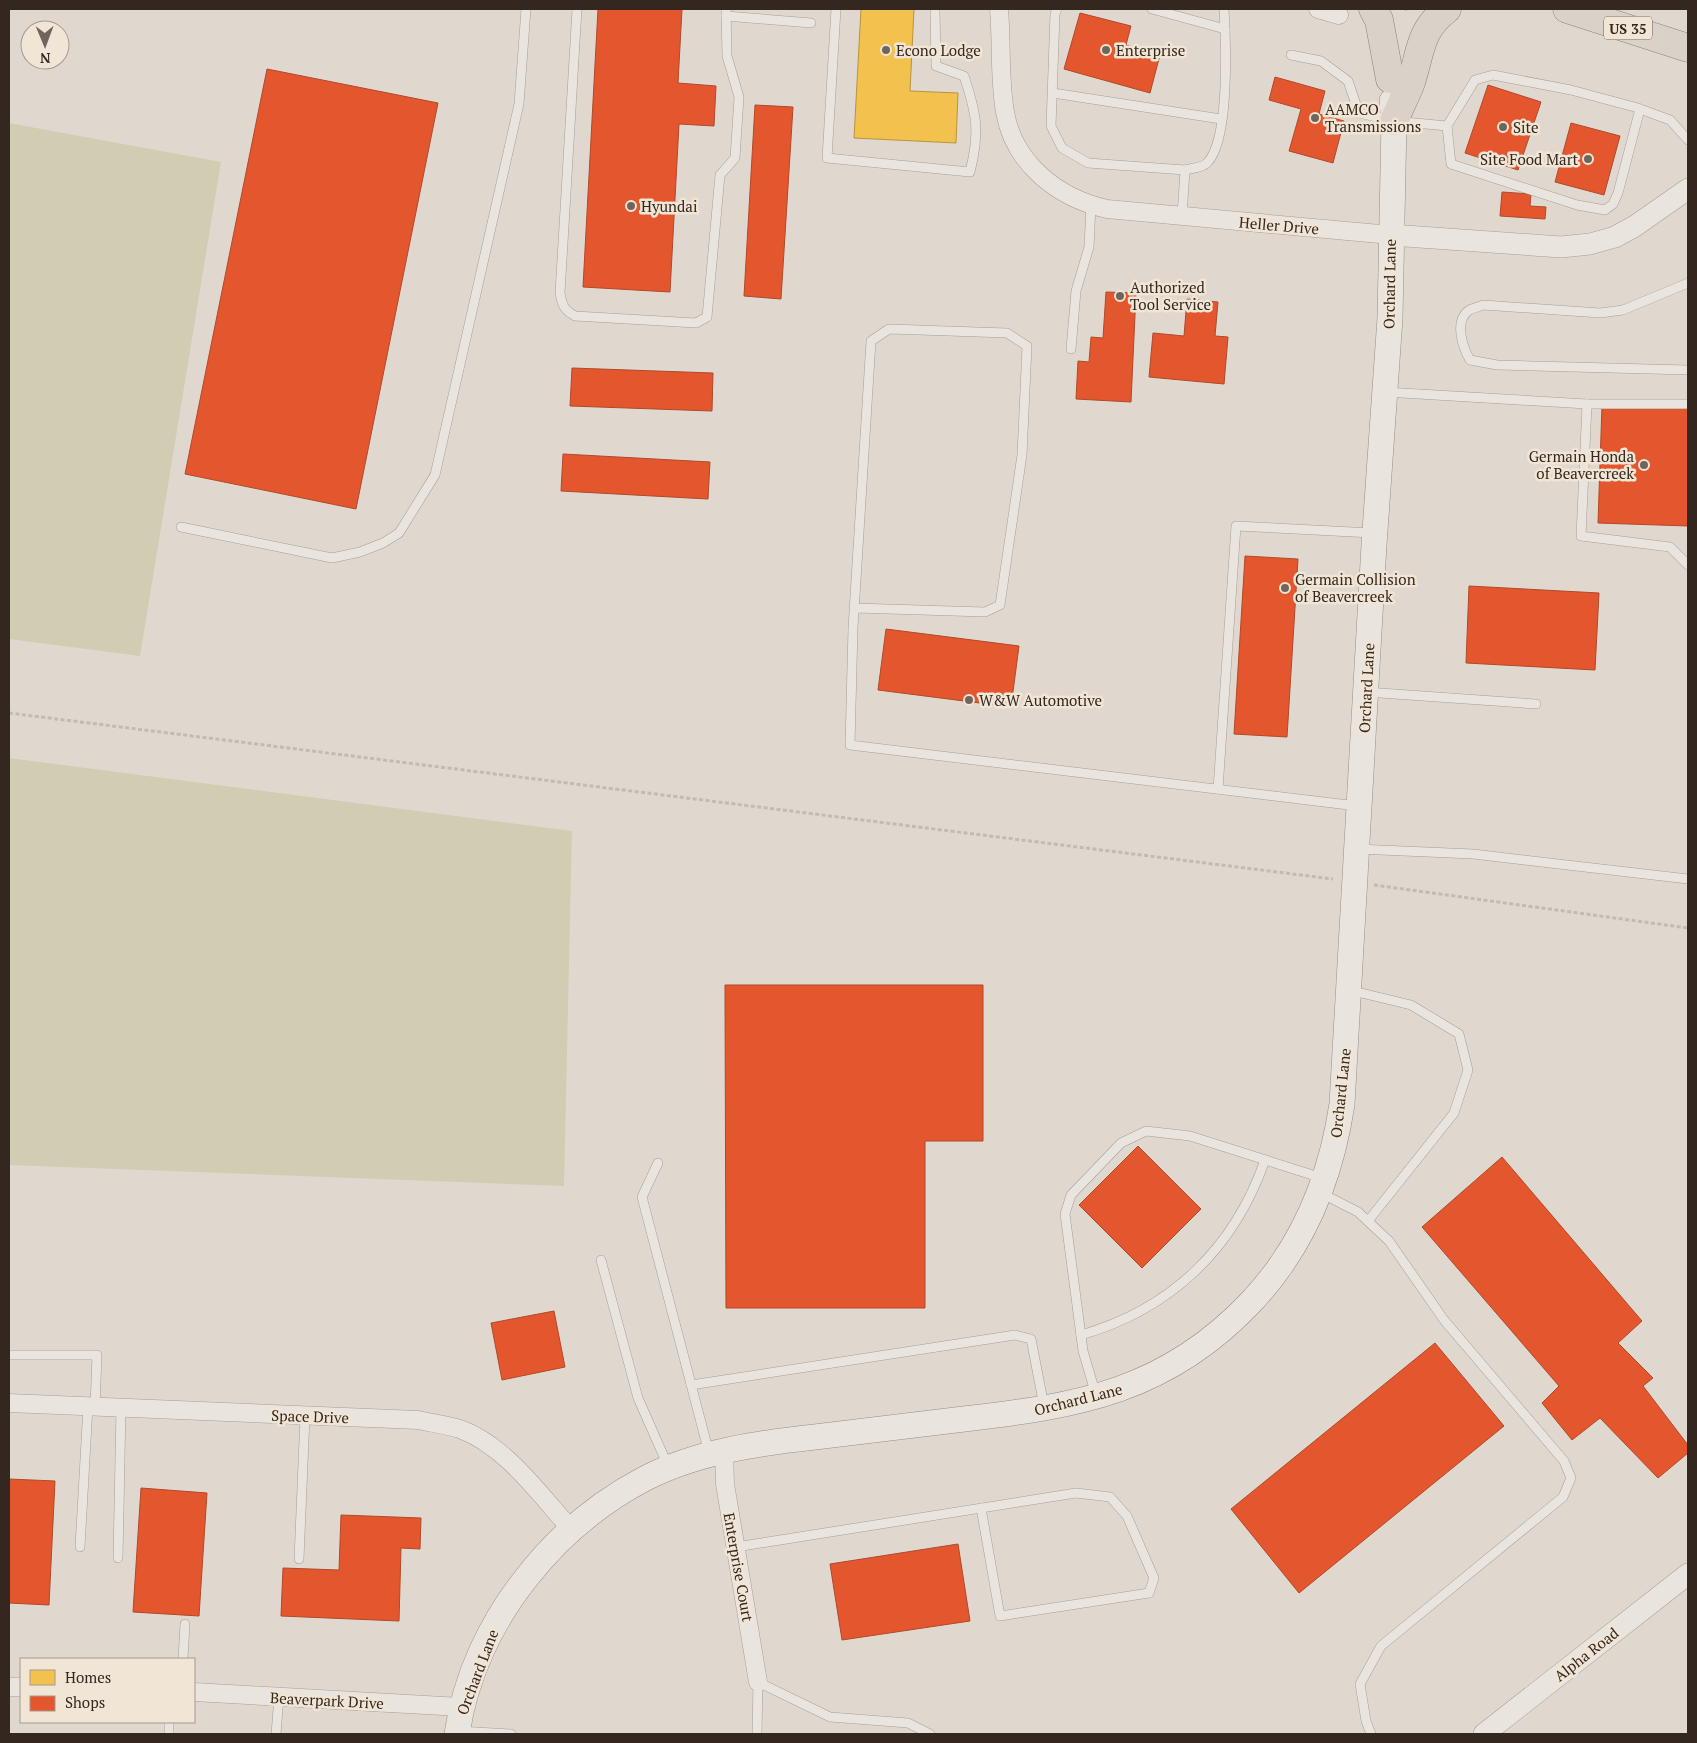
<svg xmlns="http://www.w3.org/2000/svg" width="1697" height="1743" viewBox="0 0 1697 1743" font-family="'PT Serif',serif">
  <style>
    .green { fill: #d1cdb2 }
    .homes { fill: #f2c14e; stroke: #b99340 }
    .shops { fill: #e4572e; stroke: #af492a }
    .lines { fill: none; stroke-linecap: round; stroke-linejoin: round }
    .service-casing { stroke: #a69e97; stroke-width: 10 }
    .minor-casing { stroke: #a69e97; stroke-width: 19 }
    .tertiary-casing { stroke: #a69e97; stroke-width: 22 }
    .secondary-casing { stroke: #968e86; stroke-width: 26 }
    .trunk-casing { stroke: #8b847e; stroke-width: 29 }
    .path { stroke: #c1bbb5; stroke-width: 3; stroke-dasharray: 4 2.5; stroke-linecap: butt }
    .service { stroke: #e9e5de; stroke-width: 9 }
    .minor { stroke: #e9e5de; stroke-width: 18 }
    .tertiary { stroke: #e9e5de; stroke-width: 21 }
    .secondary { stroke: #e9e5de; stroke-width: 25 }
    .trunk { stroke: #dad1c8; stroke-width: 28 }
    .poi-dot { fill: #70655d; stroke: #f1e5d5; stroke-width: 2 }
    .labels { text-anchor: middle; dominant-baseline: central; stroke-width: 5; stroke-linejoin: round; paint-order: stroke }
    .shield { fill: #f1e5d5; stroke: #6d6056; stroke-width: 1 }
    .shield-label { font-size: 14px; font-weight: bold; fill: #342720 }
    .poi-label { font-size: 15px; fill: #342720; stroke: #f1e5d5; text-anchor: start }
    .street-label { font-size: 15px; fill: #342720; stroke: #f1e5d5 }
  </style>
  <rect width="100%" height="100%" fill="#e0d8ce"/>
  <!-- green -->
  <g class="green">
    <path d="M9 123 221 162 140 656 9 639Z"/>
    <path d="M9 758 572 831 564 1186 9 1165Z"/>
  </g>
  <!-- homes -->
  <path class="homes" d="M861 9H914L910 91 958 93 956 143 854 138Z"/>
  <!-- shops -->
  <g class="shops">
    <path d="M598 9H682L678 83 716 86 714 126 679 124 670 292 583 287Z"/>
    <path d="M1080 13 1131 26 1126 45 1160 55 1150 93 1064 69Z"/>
    <path d="M267 69 438 103 356 509 185 474Z"/>
    <path d="M1275 77 1325 91 1319 114 1344 121 1333 163 1289 151 1301 109 1269 100Z"/>
    <path d="M1488 85 1541 102 1518 170 1465 153Z"/>
    <path d="M755 105 793 107 781 299 744 296Z"/>
    <path d="M1571 123 1620 136 1604 195 1555 182Z"/>
    <path d="M1502 192 1531 194 1530 206 1546 207 1545 219 1500 216Z"/>
    <path d="M1106 292 1136 293 1131 402 1076 399 1078 361 1089 362 1091 337 1103 338Z"/>
    <path d="M1187 299 1218 302 1215 336 1228 337 1224 384 1149 377 1153 333 1184 336Z"/>
    <path d="M572 368 713 373 712 411 570 406Z"/>
    <path d="M1602 405 1688 408V526L1598 523Z"/>
    <path d="M563 454 710 462 708 499 561 491Z"/>
    <path d="M1245 556 1298 559 1287 737 1234 734Z"/>
    <path d="M1469 586 1599 593 1595 670 1466 663Z"/>
    <path d="M886 629 1019 646 1011 707 878 690Z"/>
    <path d="M725 985H983V1141H925V1308H726Z"/>
    <path d="M1138 1146 1201 1209 1142 1268 1079 1205Z"/>
    <path d="M1502 1157 1642 1321 1618 1343 1653 1378 1643 1386 1688 1445V1453L1658 1478 1600 1418 1572 1440 1542 1403 1559 1386 1422 1227Z"/>
    <path d="M554 1311 565 1367 502 1380 491 1323Z"/>
    <path d="M1435 1343 1504 1426 1299 1593 1231 1509Z"/>
    <path d="M9 1479 55 1481 49 1605 9 1603Z"/>
    <path d="M141 1488 207 1493 199 1616 133 1612Z"/>
    <path d="M341 1515 421 1518 420 1549 401 1548 399 1621 281 1616 283 1568 339 1570Z"/>
    <path d="M958 1544 970 1621 842 1640 830 1564Z"/>
  </g>
  <g class="lines">
    <!-- service casing -->
    <g class="service-casing">
      <g id="service">
        <path d="M577 9 560 293C562 305 564 310 575 316L696 323 707 317 720 175 735 158 739 97 727 56 726 9"/>
        <path d="M836 9 827 158 970 172C980 132 977 115 964 76L936 66 935 9"/>
        <path d="M1057 9 1055 14 1051 126 1062 148 1088 163 1185 170"/>
        <path d="M1152 9 1225 29"/>
        <path d="M726 16 811 23"/>
        <path d="M1291 55 1321 61 1348 81 1359 113 1394 121 1447 126"/>
        <path d="M1053 93 1221 119"/>
        <path d="M1640 109 1618 193 1613 204 1605 210 1577 205 1451 164 1447 126 1475 80 1493 75 1571 90 1638 108 1640 109 1670 120 1688 140"/>
        <path d="M1182 216 1185 170C1192 168 1202 168 1207 163 1230 140 1226 43 1224 9"/>
        <path d="M1688 283 1623 310 1600 313 1483 305C1479 307 1472 308 1468 311 1454 322 1463 348 1470 360L1497 365 1688 370"/>
        <path d="M1071 349 1076 291 1089 247 1091 205"/>
        <path d="M1385 392 1587 404 1581 536 1670 547 1688 565"/>
        <path d="M1587 404H1688"/>
        <path d="M181 527 332 558 360 552 383 543 399 533 435 475 519 104 526 9"/>
        <path d="M855 608 985 612 1000 605 1022 455 1027 346 1007 333 889 329 871 341 853 628 850 745 1357 806"/>
        <path d="M1366 692 1536 704"/>
        <path d="M1218 789 1236 526 1372 533"/>
        <path d="M1357 849 1473 854 1688 879"/>
        <path d="M1349 990 1411 1005 1459 1034 1468 1070 1454 1113 1368 1221"/>
        <path d="M658 1163 642 1197 709 1453"/>
        <path d="M1321 1193 1358 1212 1389 1241 1444 1320 1564 1461 1571 1478 1563 1497 1381 1646 1360 1684 1366 1721 1371 1734"/>
        <path d="M601 1260 638 1398 668 1466"/>
        <path d="M1081 1335C1171 1309 1234 1249 1265 1160"/>
        <path d="M9 1355H97L95 1407"/>
        <path d="M691 1385 1015 1335 1031 1339 1044 1406"/>
        <path d="M1096 1395 1083 1351 1065 1214 1071 1195 1121 1143 1146 1131 1190 1136 1322 1178"/>
        <path d="M80 1547 88 1406"/>
        <path d="M736 1547 1076 1493 1110 1497 1127 1516 1154 1578 1149 1593 1000 1616 981 1508"/>
        <path d="M118 1558 121 1408"/>
        <path d="M299 1559 305 1416"/>
        <path d="M183 1659 185 1624"/>
        <path d="M459 1731 511 1734"/>
        <path d="M169 1734V1722"/>
        <path d="M276 1734 279 1697"/>
        <path d="M757 1734 758 1682 830 1717 908 1723 930 1734"/>
      </g>
    </g>
    <!-- minor casing -->
    <g class="minor-casing">
      <g id="minor">
        <path d="M999 9C1002 43 999 78 1005 112 1014 164 1058 198 1107 209L1391 235"/>
        <path d="M1318 9 1339 15"/>
        <path d="M9 1403 418 1420C432 1423 447 1425 460 1429 506 1446 539 1494 571 1529"/>
        <path d="M724 1451 725 1484 758 1682"/>
        <path d="M9 1687H21"/>
        <path d="M194 1692 461 1707"/>
      </g>
    </g>
    <!-- tertiary casing -->
    <g class="tertiary-casing">
      <g id="tertiary">
        <path d="M1391 235 1561 247 1590 244 1615 237 1635 226 1688 189"/>
        <path d="M1484 1734 1688 1574"/>
      </g>
    </g>
    <!-- secondary casing -->
    <g class="secondary-casing">
      <path id="secondary" d="M457 1734C465 1677 491 1622 527 1577 559 1536 600 1502 646 1478 697 1452 758 1443 815 1437 864 1431 914 1425 964 1419 1079 1406 1167 1391 1251 1302 1303 1247 1331 1178 1342 1104L1374 545 1390 318 1394 121 1392 101"/>
    </g>
    <!-- trunk casing -->
    <g class="trunk-casing">
      <g id="trunk">
        <path d="M1373 9 1379 20 1390 79"/>
        <path d="M1567 9 1688 48"/>
        <path d="M1394 121C1399 109 1405 97 1410 85 1421 54 1418 31 1447 9"/>
      </g>
    </g>
    <!-- path -->
    <g class="path">
      <path d="M1405 9 1407 10"/>
      <path d="M9 713 1333 879"/>
      <path d="M1374 885 1688 928"/>
    </g>
    <!-- service -->
    <use href="#service" class="service"/>
    <!-- minor -->
    <use href="#minor" class="minor"/>
    <!-- tertiary -->
    <use href="#tertiary" class="tertiary"/>
    <!-- secondary -->
    <use href="#secondary" class="secondary"/>
    <!-- trunk -->
    <use href="#trunk" class="trunk"/>
  </g>
  <!-- markers -->
  <g class="poi-dot">
    <circle cx="886" cy="50" r="5"/>
    <circle cx="1106" cy="50" r="5"/>
    <circle cx="1315" cy="118" r="5"/>
    <circle cx="1503" cy="127" r="5"/>
    <circle cx="1588" cy="159" r="5"/>
    <circle cx="631" cy="206" r="5"/>
    <circle cx="1120" cy="296" r="5"/>
    <circle cx="1644" cy="465" r="5"/>
    <circle cx="1285" cy="588" r="5"/>
    <circle cx="969" cy="700" r="5"/>
  </g>
  <g class="labels">
    <!-- shield labels -->
    <rect class="shield" x="1604" y="16.5" width="48" height="23" rx="4"/>
    <g class="shield-label">
      <text x="1628" y="28">US 35</text>
    </g>
    <!-- poi labels -->
    <g class="poi-label">
      <text x="896" y="50">Econo Lodge</text>
      <text x="1116" y="50">Enterprise</text>
      <text x="1325" y="109">AAMCO<tspan x="1325" dy="17">Transmissions</tspan></text>
      <text x="1513" y="127">Site</text>
      <text x="1578" y="159" text-anchor="end">Site Food Mart</text>
      <text x="641" y="206">Hyundai</text>
      <text x="1130" y="287">Authorized<tspan x="1130" dy="17">Tool Service</tspan></text>
      <text x="1634" y="456" text-anchor="end">Germain Honda<tspan x="1634" dy="17">of Beavercreek</tspan></text>
      <text x="1295" y="579">Germain Collision<tspan x="1295" dy="17">of Beavercreek</tspan></text>
      <text x="979" y="700">W&amp;W Automotive</text>
    </g>
    <!-- street labels -->
    <g class="street-label">
      <text transform="translate(1279 225) rotate(5)">Heller Drive</text>
      <text transform="translate(1389 284) rotate(-89)">Orchard Lane</text>
      <text transform="translate(1366 688) rotate(-87)">Orchard Lane</text>
      <text transform="translate(1340 1093) rotate(-84)">Orchard Lane</text>
      <text transform="translate(1078 1399) rotate(-14)">Orchard Lane</text>
      <text transform="translate(310 1416) rotate(2)">Space Drive</text>
      <text transform="translate(739 1567) rotate(80)">Enterprise Court</text>
      <text transform="translate(1586 1654) rotate(-38)">Alpha Road</text>
      <text transform="translate(477 1672) rotate(-69)">Orchard Lane</text>
      <text transform="translate(327 1700) rotate(3)">Beaverpark Drive</text>
    </g>
  </g>
  <!-- border -->
  <rect width="1697" height="1743" fill="none" stroke="#342720" stroke-width="20"/>
  <!-- legend -->
  <rect x="20" y="1658" width="175" height="65" fill="#f1e5d5" stroke="#a5998d"/>
  <rect x="30" y="1670" width="25" height="15" fill="#f2c14e" stroke="#a5998d"/>
  <text x="65" y="1683" font-size="15" fill="#342720">Homes</text>
  <rect x="30" y="1696" width="25" height="15" fill="#e4572e" stroke="#a5998d"/>
  <text x="65" y="1708" font-size="15" fill="#342720">Shops</text>
  <!-- north arrow -->
  <g transform="translate(45 45) rotate(179)"><circle r="24" fill="#f1e5d5" stroke="#a5998d"/>
  <path d="M0-4L9 19L0 12L-9 19Z" fill="#70655d"/>
  <text y="-8" font-size="14" font-weight="bold" text-anchor="middle" fill="#342720">N</text>
  </g>
</svg>
